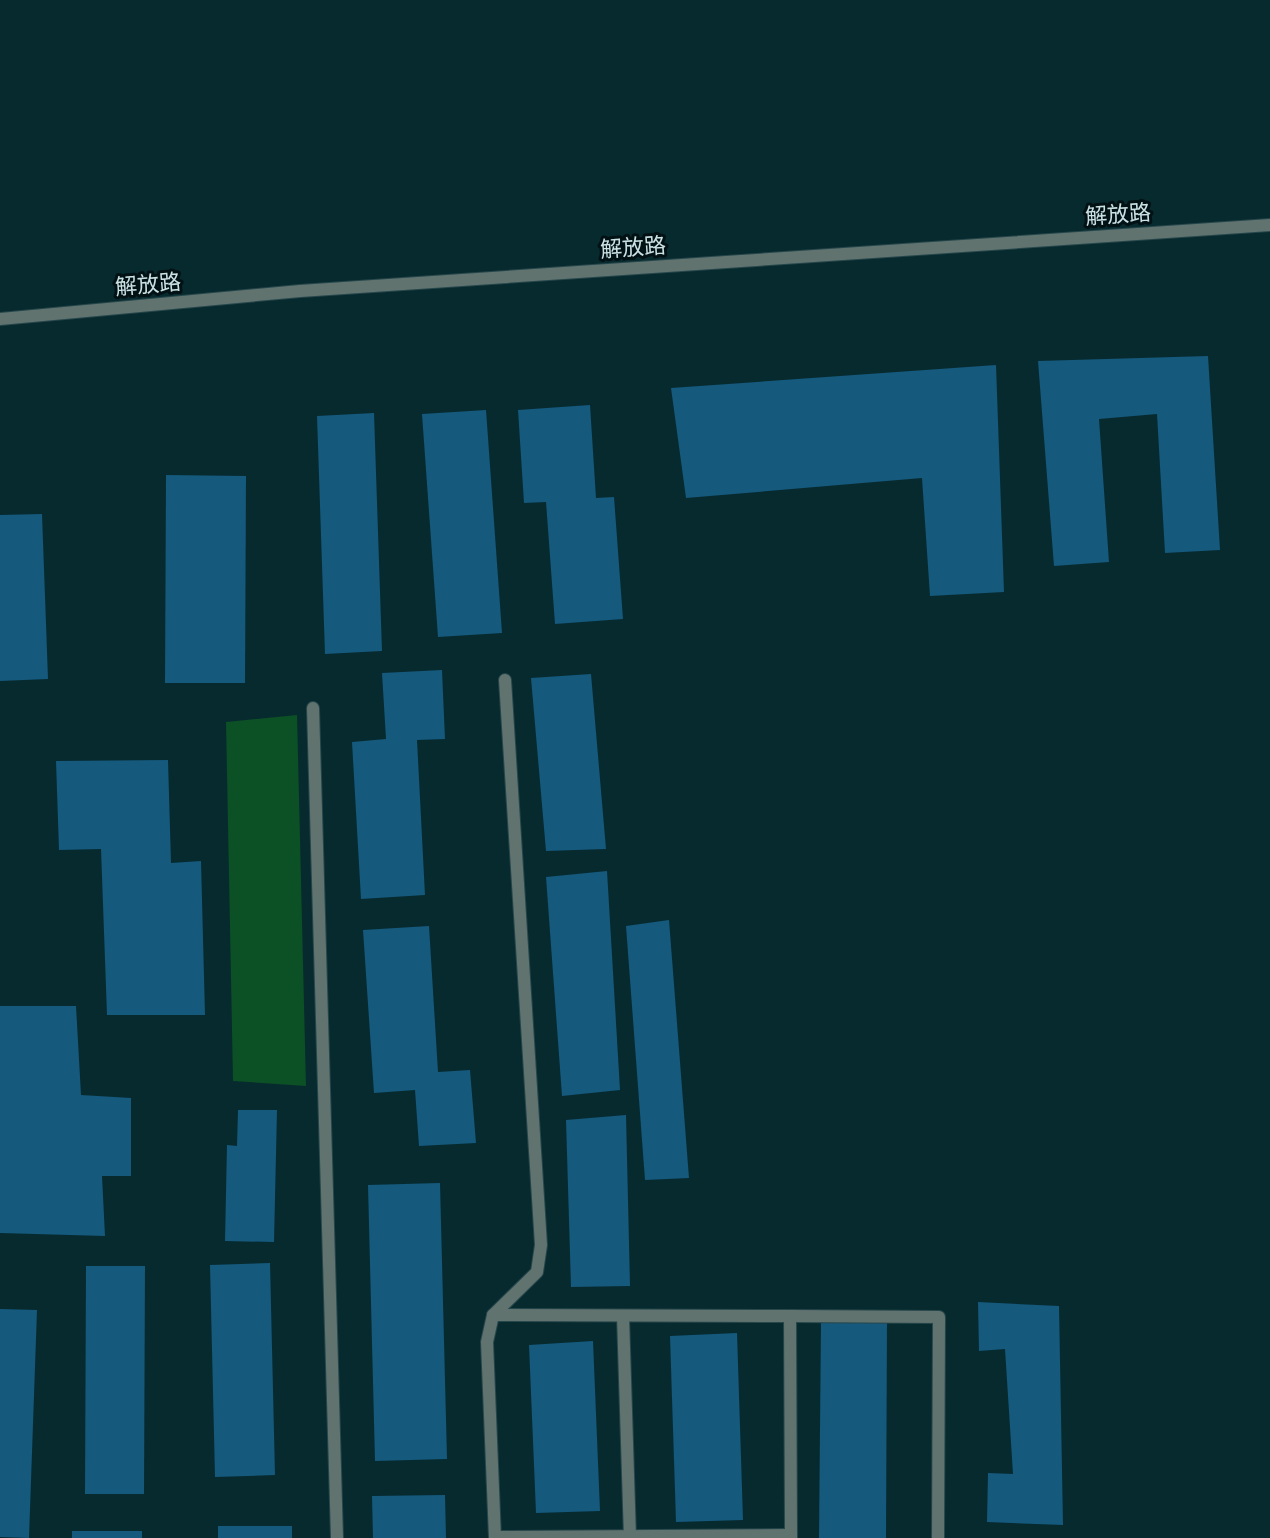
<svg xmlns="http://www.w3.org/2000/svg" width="1270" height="1538" viewBox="0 0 1270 1538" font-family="Mulish,'Noto Sans SC',sans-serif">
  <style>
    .green { fill: #0c5026 }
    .building { fill: #15597d }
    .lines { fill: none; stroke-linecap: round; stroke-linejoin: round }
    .service-casing { stroke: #26474c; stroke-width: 14 }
    .tertiary-casing { stroke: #26474c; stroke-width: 14 }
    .service { stroke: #61736f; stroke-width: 12 }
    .tertiary { stroke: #61736f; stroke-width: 12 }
    .labels { text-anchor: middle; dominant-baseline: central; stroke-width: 6; stroke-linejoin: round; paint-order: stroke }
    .street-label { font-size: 22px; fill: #cbe2e5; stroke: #021114 }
  </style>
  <rect width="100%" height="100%" fill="#072a2f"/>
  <!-- green -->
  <path class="green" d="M297 715 306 1086 233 1081 226 722Z"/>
  <!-- building -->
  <g class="building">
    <path d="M1208 356 1220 550 1165 553 1157 414 1099 419 1109 562 1054 566 1038 361Z"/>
    <path d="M996 365 1004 592 930 596 922 478 686 498 671 388Z"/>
    <path d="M590 405 596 498 614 497 623 619 555 624 546 502 524 503 518 410Z"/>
    <path d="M486 410 502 633 438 637 422 414Z"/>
    <path d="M374 413 382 651 325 654 317 416Z"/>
    <path d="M166 475 246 476 245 683H165Z"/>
    <path d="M42 514 48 679 0 681V515Z"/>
    <path d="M442 670 445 739 417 740 425 895 361 899 352 742 386 739 382 673Z"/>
    <path d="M591 674 606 849 546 851 531 678Z"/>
    <path d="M168 760 171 863 201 861 205 1015H107L101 849 59 850 56 761Z"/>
    <path d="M607 871 620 1090 562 1096 546 877Z"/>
    <path d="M669 920 689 1178 645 1180 626 926Z"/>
    <path d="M429 926 438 1072 470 1070 476 1143 419 1146 415 1090 374 1093 363 930Z"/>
    <path d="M0 1006H76L81 1095 131 1098V1176H102L105 1236 0 1233Z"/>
    <path d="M238 1110H277L274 1242 225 1241 227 1145 237 1146Z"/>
    <path d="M626 1115 630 1286 571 1287 566 1120Z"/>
    <path d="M440 1183 447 1459 375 1461 368 1185Z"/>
    <path d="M270 1263 275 1475 215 1477 210 1265Z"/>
    <path d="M86 1266H145L144 1494H85Z"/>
    <path d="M978 1302 1059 1306 1063 1525 987 1522 988 1473 1013 1474 1005 1349 979 1351Z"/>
    <path d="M0 1309 37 1310 29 1538 0 1537Z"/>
    <path d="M821 1321H887L886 1538H819Z"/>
    <path d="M737 1333 743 1520 676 1522 670 1336Z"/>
    <path d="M593 1341 600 1511 536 1513 529 1345Z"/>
    <path d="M445 1495 446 1538H373L372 1496Z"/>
    <rect x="218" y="1526" width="74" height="12"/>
    <rect x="72" y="1531" width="70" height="7"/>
  </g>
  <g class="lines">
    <!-- service casing -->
    <g class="service-casing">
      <g id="service">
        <path d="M313 708 337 1538"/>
        <path d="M493 1315 790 1316 791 1535"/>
        <path d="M623 1316 630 1538"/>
        <path d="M790 1316 939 1317 938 1538"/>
        <path d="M495 1537 791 1535V1538"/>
        <path d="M495 1538 487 1342 493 1315 537 1272 541 1245 505 680"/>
      </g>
    </g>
    <!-- tertiary casing -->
    <g class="tertiary-casing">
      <path id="tertiary" d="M0 319 300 291 1270 225"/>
    </g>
    <!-- service -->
    <use href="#service" class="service"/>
    <!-- tertiary -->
    <use href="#tertiary" class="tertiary"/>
  </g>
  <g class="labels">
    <!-- street labels -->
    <g class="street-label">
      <text transform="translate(1118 214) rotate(-4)">解放路</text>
      <text transform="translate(633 247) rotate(-4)">解放路</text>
      <text transform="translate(148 284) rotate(-5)">解放路</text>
    </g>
  </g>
</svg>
